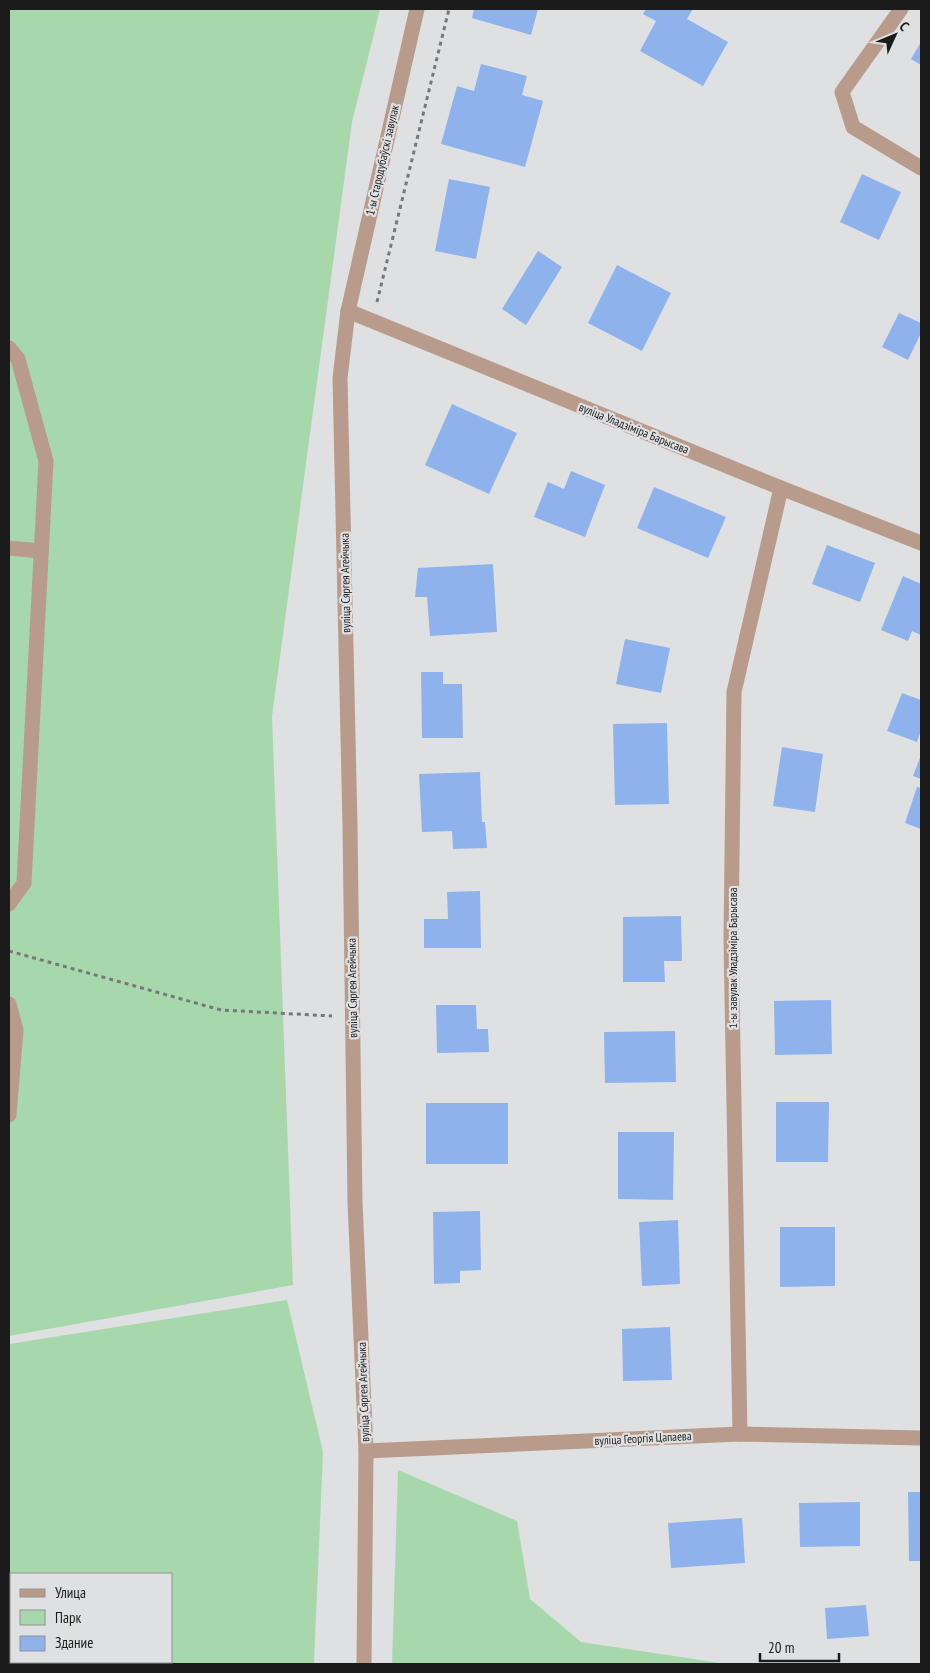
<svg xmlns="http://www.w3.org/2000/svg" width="930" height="1673" viewBox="0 0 930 1673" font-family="'PT Sans Narrow',sans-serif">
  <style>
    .green { fill: #a7d8ab; fill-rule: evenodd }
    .building { fill: #8eb3ec }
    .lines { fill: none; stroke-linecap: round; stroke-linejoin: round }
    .path { stroke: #787879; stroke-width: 3; stroke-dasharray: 4 4; stroke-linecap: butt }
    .minor { stroke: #b89b8b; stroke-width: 15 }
    .labels { text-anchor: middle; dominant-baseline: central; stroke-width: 4.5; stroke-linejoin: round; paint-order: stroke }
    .street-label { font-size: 12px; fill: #1b1b1b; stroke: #dfe0e2 }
  </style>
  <rect width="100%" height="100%" fill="#dfe0e2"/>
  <!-- green -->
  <g class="green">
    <path d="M9 9H380L352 122 272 716 293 1285 9 1336Z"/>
    <path d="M287 1300 323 1452 314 1664H9V1344ZM11 1574H171V1662H11Z"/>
    <path d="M398 1470 517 1521 530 1599 581 1642 727 1664H392Z"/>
  </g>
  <!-- building -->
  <g class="building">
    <path d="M474 9H538L531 35 472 18Z"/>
    <path d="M646 9H693L687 19 728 42 703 86 640 51 656 21 643 14Z"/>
    <path d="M921 42V65L911 59Z"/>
    <path d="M481 64 527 76 522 95 543 101 525 167 441 144 457 86 474 91Z"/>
    <path d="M862 174 901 192 879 240 840 222Z"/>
    <path d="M449 179 490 187 476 259 435 251Z"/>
    <path d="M538 251 562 267 526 325 502 309Z"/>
    <path d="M617 265 671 293 642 351 588 323Z"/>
    <path d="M899 313 921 323V333L908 360 882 347Z"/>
    <path d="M452 404 517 433 489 494 425 465Z"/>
    <path d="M571 471 605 485 585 537 534 517 548 482 564 489Z"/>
    <path d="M654 487 726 517 708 558 637 528Z"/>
    <path d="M827 545 875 563 860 602 812 584Z"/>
    <path d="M493 564 497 632 430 636 427 597H415L418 568Z"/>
    <path d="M903 576 921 584V635L912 631 908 641 881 630Z"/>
    <path d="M625 639 670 648 661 693 616 684Z"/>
    <path d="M421 672H443V684H462L463 738H422Z"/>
    <path d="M902 693 921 700V730L917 742 887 731Z"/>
    <path d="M667 723 669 804 615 805 613 724Z"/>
    <path d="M782 747 823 754 815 812 773 806Z"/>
    <path d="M921 755V779L913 776Z"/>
    <path d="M480 772 482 822H485L487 848 453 849 452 831 422 832 419 774Z"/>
    <path d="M917 787 921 788V829L905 823Z"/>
    <path d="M480 891 481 948H424V919H448L447 892Z"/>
    <path d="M681 916 682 961H664L665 982H623V917Z"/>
    <path d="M831 1000 832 1054 775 1055 774 1001Z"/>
    <path d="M436 1005H476L477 1029H488L489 1052 437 1053Z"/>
    <path d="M675 1031 676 1082 605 1083 604 1032Z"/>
    <path d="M776 1102H829L828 1162H776Z"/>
    <rect x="426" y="1103" width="82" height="61"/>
    <path d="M618 1132H674L673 1200 618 1199Z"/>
    <path d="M480 1211 481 1270 460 1271V1283L434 1284 433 1212Z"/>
    <path d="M678 1220 680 1284 642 1286 639 1222Z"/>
    <path d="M780 1227H835V1286L780 1287Z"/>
    <path d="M670 1327 672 1380 623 1381 622 1329Z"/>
    <path d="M908 1492H921V1561H909Z"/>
    <path d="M860 1502V1546L800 1547 799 1503Z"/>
    <path d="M742 1518 745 1563 671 1568 668 1523Z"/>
    <path d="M866 1605 869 1636 827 1639 825 1608Z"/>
  </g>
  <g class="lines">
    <!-- path -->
    <g class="path">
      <path d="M377 302 449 9"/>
      <path d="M9 951 221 1010 332 1016"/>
    </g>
    <!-- minor -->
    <g class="minor">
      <path d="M901 9 842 92 853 127 921 168"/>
      <path d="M348 311 781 488 921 543"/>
      <path d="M9 348 18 359 46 461 24 883 9 904"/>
      <path d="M9 548 41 551"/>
      <path d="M9 1004 16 1030 9 1115"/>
      <path d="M740 1434 731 940 734 692 781 488"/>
      <path d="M366 1451 740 1434 921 1438"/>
      <path d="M364 1664 366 1451 355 1202 350 826 340 378 348 311 417 9"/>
    </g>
  </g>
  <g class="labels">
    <!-- street labels -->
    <g class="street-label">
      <text transform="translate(382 160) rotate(-77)">1-ы Стародубаўскі завулак</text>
      <text transform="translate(634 428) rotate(22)">вуліца Уладзіміра Барысава</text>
      <text transform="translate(345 583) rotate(-91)">вуліца Сяргея Агейчыка</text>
      <text transform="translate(732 958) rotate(-90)">1-ы завулак Уладзіміра Барысава</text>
      <text transform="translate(352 988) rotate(-91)">вуліца Сяргея Агейчыка</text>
      <text transform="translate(363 1392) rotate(-92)">вуліца Сяргея Агейчыка</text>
      <text transform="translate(643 1438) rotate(-3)">вуліца Георгія Цапаева</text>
    </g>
  </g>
  <!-- border -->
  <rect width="930" height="1673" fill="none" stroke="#1b1b1b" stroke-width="20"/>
  <!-- legend -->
  <rect x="10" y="1573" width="162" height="90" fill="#dfe0e2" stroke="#919192"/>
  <rect x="20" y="1589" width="25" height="8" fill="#b89b8b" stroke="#919192"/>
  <text x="55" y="1598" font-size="15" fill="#1b1b1b">Улица</text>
  <rect x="20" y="1610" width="25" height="15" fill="#a7d8ab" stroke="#919192"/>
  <text x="55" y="1623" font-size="15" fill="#1b1b1b">Парк</text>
  <rect x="20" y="1636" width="25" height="15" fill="#8eb3ec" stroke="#919192"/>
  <text x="55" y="1648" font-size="15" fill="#1b1b1b">Здание</text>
  <!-- north arrow -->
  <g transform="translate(895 35) rotate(46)" stroke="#dfe0e2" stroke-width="4" paint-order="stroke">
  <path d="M0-4L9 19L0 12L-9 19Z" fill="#1b1b1b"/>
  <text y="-8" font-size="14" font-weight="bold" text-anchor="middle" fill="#1b1b1b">С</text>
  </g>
  <!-- scale -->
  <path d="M760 1653v8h79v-8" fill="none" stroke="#1b1b1b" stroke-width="2.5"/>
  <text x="768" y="1653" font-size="15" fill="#1b1b1b" stroke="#dfe0e2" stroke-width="4" paint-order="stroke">20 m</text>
</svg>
